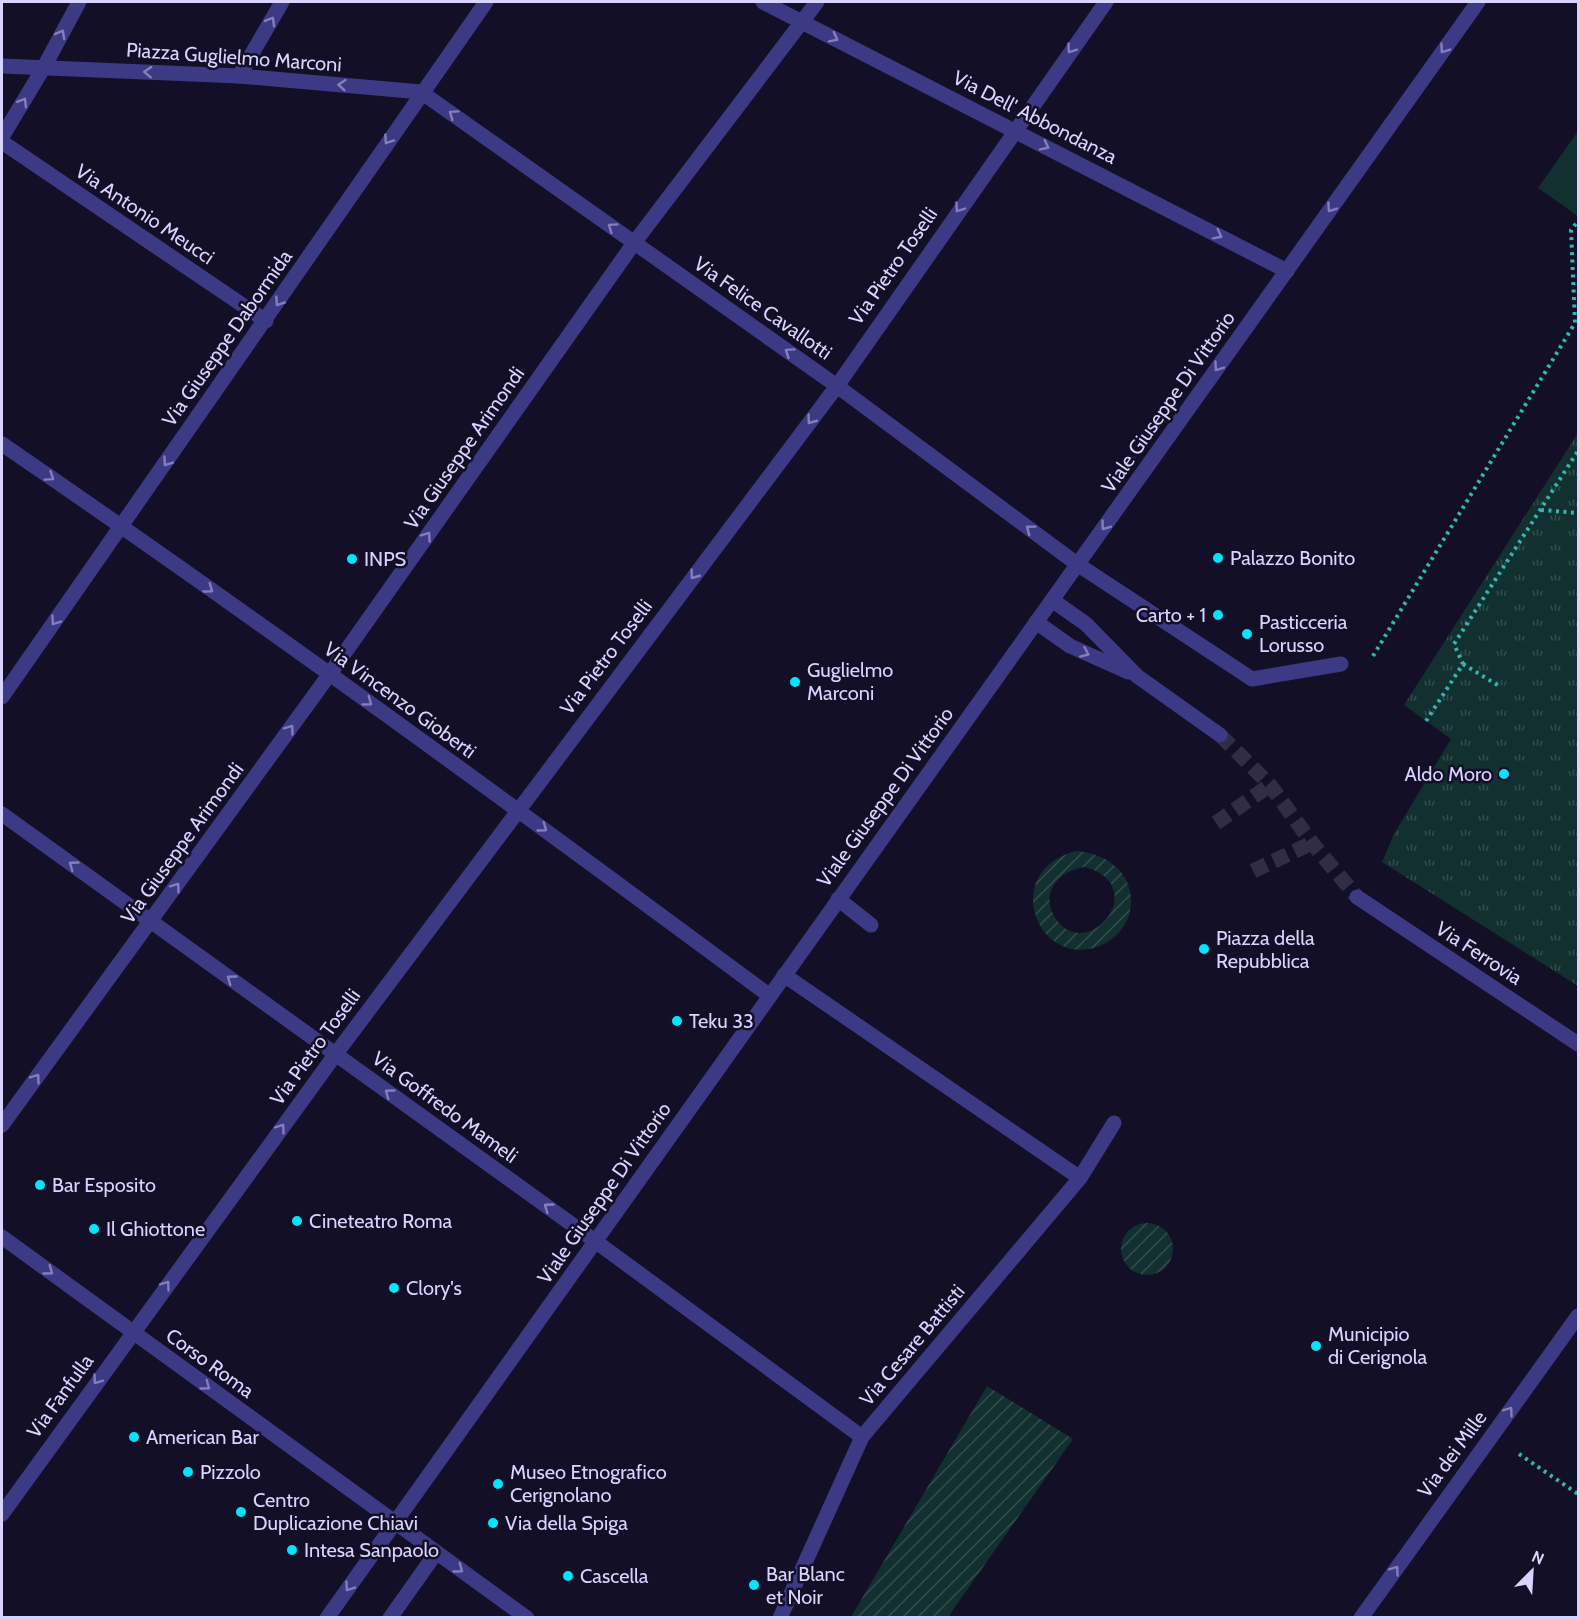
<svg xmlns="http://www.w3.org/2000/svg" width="1580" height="1619" viewBox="0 0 1580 1619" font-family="Cabin,sans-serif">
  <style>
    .grass { fill: #12302f }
    .park { fill: url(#park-tufts) }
    .garden { fill: url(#garden-furrows); fill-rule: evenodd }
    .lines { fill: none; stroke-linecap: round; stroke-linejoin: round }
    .minor-tunnel { stroke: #312d47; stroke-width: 15; stroke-dasharray: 15 8; stroke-linecap: butt }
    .path { stroke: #2fb8b0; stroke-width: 4; stroke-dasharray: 3 4.5; stroke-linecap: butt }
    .minor { stroke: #3d3a85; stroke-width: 15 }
    .oneway { stroke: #837fbc }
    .poi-dot { fill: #00e5ff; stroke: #130f26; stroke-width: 2 }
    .labels { text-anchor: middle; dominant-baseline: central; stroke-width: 5; stroke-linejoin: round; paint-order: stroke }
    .street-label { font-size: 20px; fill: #d9d4ff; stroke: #130f26 }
    .poi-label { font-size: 20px; fill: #d9d4ff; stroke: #130f26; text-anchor: start }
  </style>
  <defs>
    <pattern id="park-tufts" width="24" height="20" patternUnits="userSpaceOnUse" patternTransform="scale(1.5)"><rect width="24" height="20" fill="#12302f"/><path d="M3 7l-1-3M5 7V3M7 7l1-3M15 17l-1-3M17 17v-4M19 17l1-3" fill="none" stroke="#344d4e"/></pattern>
    <pattern id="garden-furrows" width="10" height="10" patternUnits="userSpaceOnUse" patternTransform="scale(1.5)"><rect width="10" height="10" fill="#12302f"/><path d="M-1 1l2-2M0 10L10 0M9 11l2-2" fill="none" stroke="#344d4e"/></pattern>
  </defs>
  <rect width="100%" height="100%" fill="#130f26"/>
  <!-- grass -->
  <path class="grass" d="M1578 131V216L1538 188Z"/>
  <!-- park -->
  <path class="park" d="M1578 433V986L1382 862 1394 834 1451 739 1404 705Z"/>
  <!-- garden -->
  <g class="garden">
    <path d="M1076 851C1110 853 1139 878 1129 915 1125 928 1115 939 1102 945 1038 973 998 871 1076 851ZM1085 867C1154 886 1085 968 1054 916 1040 891 1061 870 1085 867Z"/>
    <circle cx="1147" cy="1249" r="26"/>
    <path d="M987 1386 1073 1439 948 1617H851Z"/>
  </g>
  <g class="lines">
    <!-- minor-tunnel -->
    <g class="minor-tunnel">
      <path d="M1220 735 1270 785 1312 843 1357 897"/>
      <path d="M1216 823 1270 785"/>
      <path d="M1253 871 1312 843"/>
    </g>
    <!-- path -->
    <g class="path">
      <path d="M1541 510 1578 513"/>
      <path d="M1373 656 1575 323 1571 230 1578 221"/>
      <path d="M1463 664 1499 686"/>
      <path d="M1426 721 1463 664 1454 644 1578 451"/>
      <path d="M1519 1454 1578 1494"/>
    </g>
    <!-- minor -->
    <g class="minor">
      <path d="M763 2 1287 271"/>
      <path d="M2 66 239 76 421 92 837 386 1077 564 1252 679 1341 664"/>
      <path d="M239 76 282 2"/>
      <path d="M2 137 44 67 79 2"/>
      <path d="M2 142 266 321"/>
      <path d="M2 444C262 622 516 808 770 996"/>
      <path d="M1052 600 1086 624 1137 676 1220 735"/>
      <path d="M1036 622 1070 646 1128 672"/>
      <path d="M2 697 486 2"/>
      <path d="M2 814 595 1241 862 1437"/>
      <path d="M1357 897 1578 1044"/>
      <path d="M838 899 871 925"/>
      <path d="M784 975 1080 1178"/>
      <path d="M2 1125 329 675 634 243 817 2"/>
      <path d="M2 1237 527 1618"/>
      <path d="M2 1514 335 1055 837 386 1106 2"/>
      <path d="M327 1618 1478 2"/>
      <path d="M390 1618 436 1553"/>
      <path d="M780 1618 862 1437 1080 1178 1114 1123"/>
      <path d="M1361 1618 1578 1316"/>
    </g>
  </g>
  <!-- one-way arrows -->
  <defs><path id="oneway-chevron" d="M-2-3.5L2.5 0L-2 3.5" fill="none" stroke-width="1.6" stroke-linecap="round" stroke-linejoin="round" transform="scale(1.5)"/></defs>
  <g class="oneway">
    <use href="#oneway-chevron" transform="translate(271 21) rotate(-60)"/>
    <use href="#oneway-chevron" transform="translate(61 34) rotate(-62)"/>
    <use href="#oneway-chevron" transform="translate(834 38) rotate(27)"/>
    <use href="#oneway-chevron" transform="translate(1071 49) rotate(126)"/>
    <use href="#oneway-chevron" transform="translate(1444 49) rotate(125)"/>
    <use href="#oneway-chevron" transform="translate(148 72) rotate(-177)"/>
    <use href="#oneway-chevron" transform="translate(342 85) rotate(-175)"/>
    <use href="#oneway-chevron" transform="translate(23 102) rotate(-59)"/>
    <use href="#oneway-chevron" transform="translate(453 114) rotate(-145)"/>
    <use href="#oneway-chevron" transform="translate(388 140) rotate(124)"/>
    <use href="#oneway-chevron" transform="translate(1045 146) rotate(27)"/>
    <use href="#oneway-chevron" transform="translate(959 208) rotate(125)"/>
    <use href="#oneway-chevron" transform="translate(1331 208) rotate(125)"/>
    <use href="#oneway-chevron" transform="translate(612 227) rotate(-145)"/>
    <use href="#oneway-chevron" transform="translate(1218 235) rotate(27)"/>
    <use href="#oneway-chevron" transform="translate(279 302) rotate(124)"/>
    <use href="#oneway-chevron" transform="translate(789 352) rotate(-145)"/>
    <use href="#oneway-chevron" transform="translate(1218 367) rotate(125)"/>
    <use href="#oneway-chevron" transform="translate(811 420) rotate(127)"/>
    <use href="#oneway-chevron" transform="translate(167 462) rotate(125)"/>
    <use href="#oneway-chevron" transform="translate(50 477) rotate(34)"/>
    <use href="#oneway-chevron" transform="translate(1105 526) rotate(126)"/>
    <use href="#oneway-chevron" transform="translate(1030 529) rotate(-143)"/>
    <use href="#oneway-chevron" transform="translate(427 536) rotate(-55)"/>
    <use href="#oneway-chevron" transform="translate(694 575) rotate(127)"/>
    <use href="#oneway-chevron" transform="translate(209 589) rotate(36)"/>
    <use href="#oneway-chevron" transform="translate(55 621) rotate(125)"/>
    <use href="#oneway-chevron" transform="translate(1085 653) rotate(24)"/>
    <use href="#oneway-chevron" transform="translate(368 702) rotate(36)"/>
    <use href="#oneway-chevron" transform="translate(290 729) rotate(-54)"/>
    <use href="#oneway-chevron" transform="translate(543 828) rotate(36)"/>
    <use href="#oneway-chevron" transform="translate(73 865) rotate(-144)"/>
    <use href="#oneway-chevron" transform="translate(176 887) rotate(-54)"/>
    <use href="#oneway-chevron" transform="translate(231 979) rotate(-144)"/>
    <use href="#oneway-chevron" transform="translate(36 1078) rotate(-54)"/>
    <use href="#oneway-chevron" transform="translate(389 1093) rotate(-144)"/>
    <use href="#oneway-chevron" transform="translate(281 1128) rotate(-54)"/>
    <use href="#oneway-chevron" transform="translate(548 1207) rotate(-144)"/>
    <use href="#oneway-chevron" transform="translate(49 1271) rotate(36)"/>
    <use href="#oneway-chevron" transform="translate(166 1285) rotate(-54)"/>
    <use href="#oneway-chevron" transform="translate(97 1380) rotate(126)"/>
    <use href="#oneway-chevron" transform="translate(206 1386) rotate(36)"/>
    <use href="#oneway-chevron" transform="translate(1509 1411) rotate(-54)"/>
    <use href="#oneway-chevron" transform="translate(459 1569) rotate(36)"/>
    <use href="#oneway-chevron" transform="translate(1395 1570) rotate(-54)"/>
    <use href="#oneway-chevron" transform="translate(349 1587) rotate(125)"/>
  </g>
  <!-- markers -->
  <g class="poi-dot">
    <circle cx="1218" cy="558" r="6"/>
    <circle cx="352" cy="559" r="6"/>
    <circle cx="1218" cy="615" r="6"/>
    <circle cx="1247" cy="634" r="6"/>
    <circle cx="795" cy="682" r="6"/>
    <circle cx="1504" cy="774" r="6"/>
    <circle cx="1204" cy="949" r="6"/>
    <circle cx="677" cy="1021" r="6"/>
    <circle cx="40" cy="1185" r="6"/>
    <circle cx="297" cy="1221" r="6"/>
    <circle cx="94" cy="1229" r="6"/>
    <circle cx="394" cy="1288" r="6"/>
    <circle cx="1316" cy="1346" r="6"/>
    <circle cx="134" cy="1437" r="6"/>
    <circle cx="188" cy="1472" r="6"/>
    <circle cx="498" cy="1484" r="6"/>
    <circle cx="241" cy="1512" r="6"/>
    <circle cx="493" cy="1523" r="6"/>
    <circle cx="292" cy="1550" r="6"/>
    <circle cx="568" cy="1576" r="6"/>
    <circle cx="754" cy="1585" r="6"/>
  </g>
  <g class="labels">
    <!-- street labels -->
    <g class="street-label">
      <text transform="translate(234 57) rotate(4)">Piazza Guglielmo Marconi</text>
      <text transform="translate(1035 117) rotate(27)">Via Dell' Abbondanza</text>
      <text transform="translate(145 214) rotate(34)">Via Antonio Meucci</text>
      <text transform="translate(893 266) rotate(-55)">Via Pietro Toselli</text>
      <text transform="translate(763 308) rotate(35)">Via Felice Cavallotti</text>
      <text transform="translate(227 338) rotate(-55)">Via Giuseppe Dabormida</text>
      <text transform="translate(1168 402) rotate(-55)">Viale Giuseppe Di Vittorio</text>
      <text transform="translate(464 448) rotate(-55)">Via Giuseppe Arimondi</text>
      <text transform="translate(606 657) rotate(-53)">Via Pietro Toselli</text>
      <text transform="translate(400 700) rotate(36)">Via Vincenzo Gioberti</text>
      <text transform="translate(885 797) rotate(-54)">Viale Giuseppe Di Vittorio</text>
      <text transform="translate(182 843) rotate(-54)">Via Giuseppe Arimondi</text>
      <text transform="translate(1479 953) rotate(33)">Via Ferrovia</text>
      <text transform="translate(315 1047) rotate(-54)">Via Pietro Toselli</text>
      <text transform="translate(445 1107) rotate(36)">Via Goffredo Mameli</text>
      <text transform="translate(604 1193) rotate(-55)">Viale Giuseppe Di Vittorio</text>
      <text transform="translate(912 1345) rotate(-50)">Via Cesare Battisti</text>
      <text transform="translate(210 1363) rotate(36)">Corso Roma</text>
      <text transform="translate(60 1396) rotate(-54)">Via Fanfulla</text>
      <text transform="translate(1452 1454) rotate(-54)">Via dei Mille</text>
    </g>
    <!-- poi labels -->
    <g class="poi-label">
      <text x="1230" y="558">Palazzo Bonito</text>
      <text x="364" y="559">INPS</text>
      <text x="1206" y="615" text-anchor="end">Carto + 1</text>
      <text x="1259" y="622">Pasticceria<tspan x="1259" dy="23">Lorusso</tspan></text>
      <text x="807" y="670">Guglielmo<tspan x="807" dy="23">Marconi</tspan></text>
      <text x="1492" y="774" text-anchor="end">Aldo Moro</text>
      <text x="1216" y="938">Piazza della<tspan x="1216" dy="23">Repubblica</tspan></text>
      <text x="689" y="1021">Teku 33</text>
      <text x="52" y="1185">Bar Esposito</text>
      <text x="309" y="1221">Cineteatro Roma</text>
      <text x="106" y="1229">Il Ghiottone</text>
      <text x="406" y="1288">Clory's</text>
      <text x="1328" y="1334">Municipio<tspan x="1328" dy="23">di Cerignola</tspan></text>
      <text x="146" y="1437">American Bar</text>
      <text x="200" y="1472">Pizzolo</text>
      <text x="510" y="1472">Museo Etnografico<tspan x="510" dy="23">Cerignolano</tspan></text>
      <text x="253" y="1500">Centro<tspan x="253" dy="23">Duplicazione Chiavi</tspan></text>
      <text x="505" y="1523">Via della Spiga</text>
      <text x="304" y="1550">Intesa Sanpaolo</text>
      <text x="766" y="1574">Bar Blanc<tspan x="766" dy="23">et Noir</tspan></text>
      <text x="580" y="1576">Cascella</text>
    </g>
  </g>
  <!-- border -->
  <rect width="1580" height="1619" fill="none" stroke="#d9d4ff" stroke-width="6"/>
  <!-- north arrow -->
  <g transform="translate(1532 1571) rotate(24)" stroke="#130f26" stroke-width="4.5" paint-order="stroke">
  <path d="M0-4.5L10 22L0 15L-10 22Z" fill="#d9d4ff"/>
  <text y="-9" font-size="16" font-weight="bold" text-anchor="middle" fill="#d9d4ff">N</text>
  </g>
</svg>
